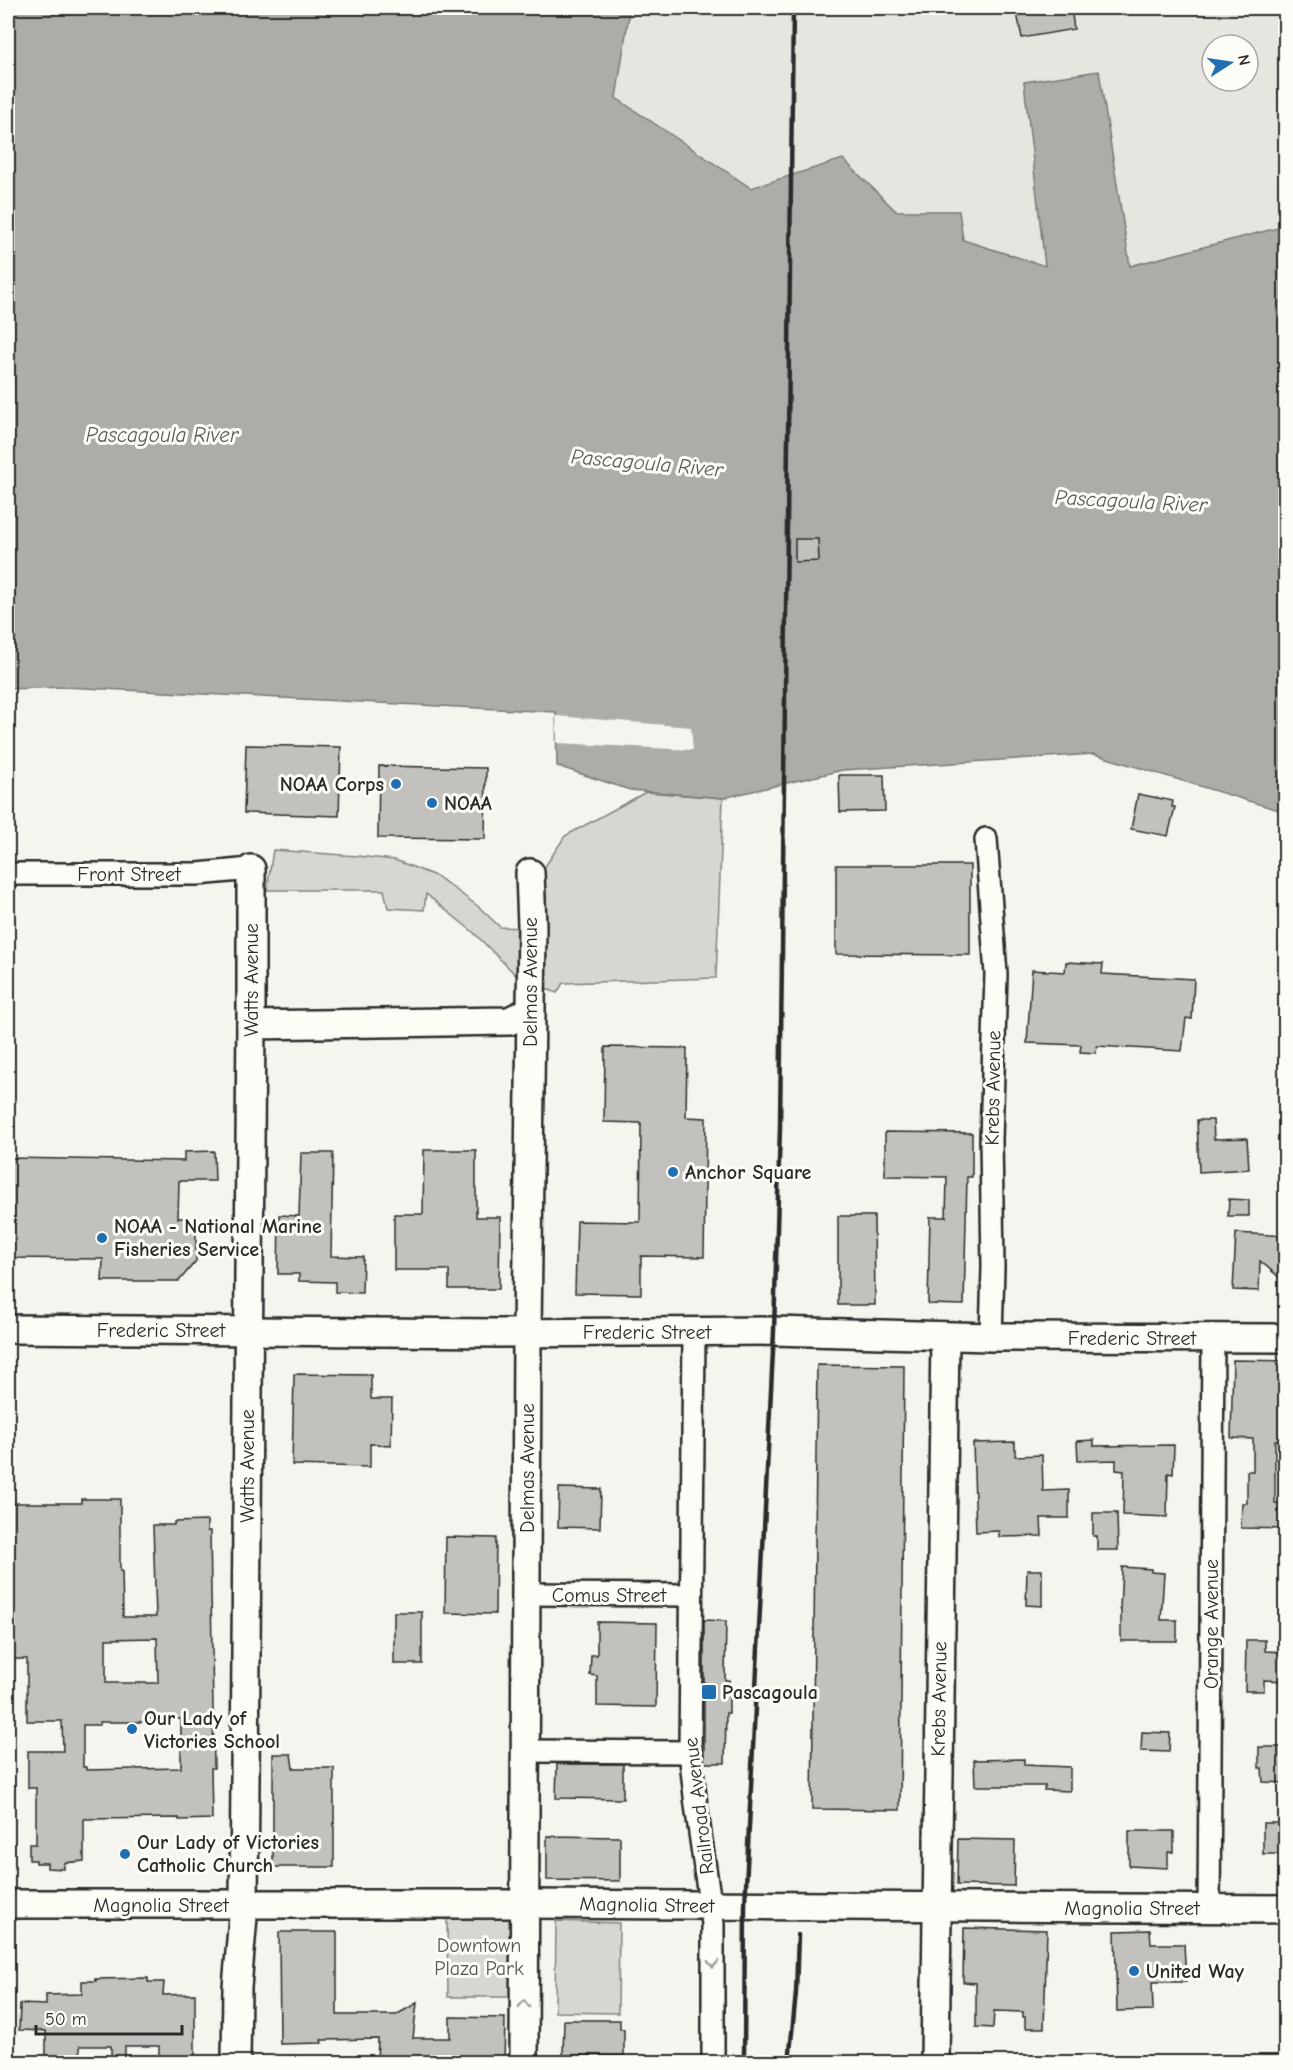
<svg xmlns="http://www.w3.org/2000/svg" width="1293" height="2070" viewBox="0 0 1293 2070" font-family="'Comic Neue',sans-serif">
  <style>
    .built { fill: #e6e5e0; fill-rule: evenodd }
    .green { fill: #d7d6d2; stroke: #81807e; stroke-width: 1.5 }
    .water { fill: #adaca9; stroke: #797877; stroke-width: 1.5 }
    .pier { fill: #f5f4ef }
    .building { fill: #c2c1be; stroke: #2b2b2b; stroke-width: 1.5; fill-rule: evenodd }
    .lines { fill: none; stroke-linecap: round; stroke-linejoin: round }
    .minor-casing { stroke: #2b2b2b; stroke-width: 26 }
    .tertiary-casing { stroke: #2b2b2b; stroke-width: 32 }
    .minor { stroke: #fdfcf7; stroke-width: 21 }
    .tertiary { stroke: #fdfcf7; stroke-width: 27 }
    .rail { stroke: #2b2b2b; stroke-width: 4.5 }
    .oneway { stroke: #9e9e9b }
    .poi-dot { fill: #1f6fb2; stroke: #fdfcf7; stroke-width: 2 }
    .labels { text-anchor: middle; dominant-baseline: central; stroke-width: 6; stroke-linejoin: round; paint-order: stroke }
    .poi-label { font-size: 20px; font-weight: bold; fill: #2b2b2b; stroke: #fdfcf7; text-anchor: start }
    .street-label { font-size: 20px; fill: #2b2b2b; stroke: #fdfcf7 }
    .park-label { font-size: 20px; fill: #565655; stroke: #fdfcf7 }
    .water-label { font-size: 21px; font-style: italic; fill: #585857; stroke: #fdfcf7 }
  </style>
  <rect width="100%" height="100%" fill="#f5f4ef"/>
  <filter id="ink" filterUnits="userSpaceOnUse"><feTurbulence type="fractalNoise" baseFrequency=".0167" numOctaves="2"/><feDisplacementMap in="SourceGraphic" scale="12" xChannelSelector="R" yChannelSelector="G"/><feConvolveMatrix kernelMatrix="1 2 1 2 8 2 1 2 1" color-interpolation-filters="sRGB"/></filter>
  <g filter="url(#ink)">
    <!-- built -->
    <path class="built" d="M630 8H1285V226L1130 266 1099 72 1024 82 1045 266 963 240 959 211H896L843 159 751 188 616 98ZM1212 45H1248V81H1212Z"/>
    <!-- green -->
    <g class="green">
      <path d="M646 792 723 798 716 978 563 983 557 993 544 988 542 871 565 836Z"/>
      <path d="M273 850 357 856 395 860 438 877 479 907 500 927 523 928 518 977 473 932 426 894 424 910 388 908 384 890H267Z"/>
      <path d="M447 1916H510V1997H448Z"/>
      <path d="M556 1921 619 1923 618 2013 555 2012Z"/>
    </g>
    <!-- water -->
    <path class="water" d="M8 8H630L616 98 751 188 843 159 896 211H959L963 240 1045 266 1024 82 1099 71 1130 266 1285 226V812L1094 754 843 770 723 798 630 790 557 766 556 712 64 687 8 689Z"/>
    <!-- pier -->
    <path class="pier" d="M556 716 691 727 693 750 557 743Z"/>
    <!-- building -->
    <g class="building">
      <path d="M1016 8H1071L1074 29 1022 38Z"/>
      <path d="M795 539H818L819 561 795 562Z"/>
      <path d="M246 745 341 747 339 816 244 813Z"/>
      <path d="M379 766 486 768 485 839 378 838Z"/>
      <path d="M839 775H884L885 811 840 812Z"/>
      <path d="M1138 794 1173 801 1172 807H1175L1168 836 1131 829Z"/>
      <path d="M836 865H970V955L836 954Z"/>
      <path d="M1066 962 1103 964 1102 974 1194 979 1192 1019 1186 1018 1182 1051 1097 1046 1096 1053 1080 1052 1081 1045 1027 1043 1032 970 1065 972Z"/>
      <path d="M605 1047 687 1048 686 1117 706 1118 704 1257 641 1256V1294L575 1293 577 1221 640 1222 641 1123 604 1122Z"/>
      <path d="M1197 1120H1213L1214 1139 1247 1138 1249 1169 1199 1172Z"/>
      <path d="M885 1132 972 1133V1177H967L964 1305 928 1304 930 1217H946L947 1177 885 1176Z"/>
      <path d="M424 1150H476V1217H500L499 1289H449V1270H394V1214H423Z"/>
      <path d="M214 1151 215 1181H179L178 1218H196V1261L179 1281H102L103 1259 8 1258V1158L184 1161V1152Z"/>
      <path d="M301 1153H333L331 1256 363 1257 362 1293 335 1292V1282L299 1281V1274H278L279 1215 299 1216Z"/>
      <path d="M1229 1199 1249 1200V1216H1228Z"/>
      <path d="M838 1216H874L875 1305H838Z"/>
      <path d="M1236 1233 1286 1236V1283L1260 1261 1259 1291 1233 1290Z"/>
      <path d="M1233 1360 1286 1361V1440H1275V1503H1286V1529L1241 1528 1242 1503H1247V1471H1253V1439L1231 1438Z"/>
      <path d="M817 1365 904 1366 900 1810 812 1809Z"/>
      <path d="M294 1374 371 1375V1399H392L391 1445 370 1444V1467L292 1465Z"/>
      <path d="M1094 1440V1446L1174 1445 1173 1474 1168 1473 1167 1517 1123 1515 1124 1471 1116 1470V1460L1078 1461 1077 1441Z"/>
      <path d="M1015 1442V1456L1042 1455 1043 1491 1069 1490V1518H1041L1042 1536 999 1537V1531L976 1532 973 1443Z"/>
      <path d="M559 1488 601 1489 600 1528 558 1527Z"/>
      <path d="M81 1499H120V1571H122L123 1617H156L153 1525H174V1522L207 1521V1531H210L214 1768H211L212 1819 179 1820V1818L84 1819V1861L64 1863V1869L47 1868V1863H36V1860H29V1844H36V1788H28V1751H63L62 1721H27V1659H12L11 1548H8V1503H81ZM157 1638 158 1683H106V1639ZM147 1719H181V1768L86 1770V1767H83V1725H100V1722H147Z"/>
      <path d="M1093 1513H1117L1118 1550H1097V1536H1093Z"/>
      <path d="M446 1537 496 1538 495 1614 445 1613Z"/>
      <path d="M1122 1567 1151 1569V1572L1164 1573 1161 1620H1177V1641H1121V1609H1120Z"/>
      <path d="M1027 1570H1042V1606L1026 1605Z"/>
      <rect x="394" y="1612" width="28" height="52"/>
      <path d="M704 1620 726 1621 725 1680H729V1713H726L725 1763H704Z"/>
      <path d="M597 1622 657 1623 656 1707 597 1706V1676L590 1675 591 1655H597Z"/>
      <path d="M1246 1640H1265V1651L1286 1652V1681L1264 1680V1691H1245Z"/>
      <path d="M1142 1732 1170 1733 1169 1752 1141 1751Z"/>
      <path d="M1259 1747H1286V1783L1263 1782 1262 1768H1259Z"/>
      <path d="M273 1754H291L293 1768H334V1867H273Z"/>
      <path d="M1024 1759V1765L1070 1767V1791L1044 1790 1045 1786H975L974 1760Z"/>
      <path d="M557 1764H623V1799L556 1798Z"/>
      <rect x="1263" y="1823" width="23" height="31"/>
      <path d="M1129 1831H1174V1852H1168V1868L1129 1866Z"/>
      <path d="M547 1836 620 1837V1881L547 1880Z"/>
      <path d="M958 1839 1015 1840 1014 1886 957 1885Z"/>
      <path d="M964 1928 1047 1930 1044 2028H1025V2017H1023V2012L994 2011 993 2028 976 2027V1983L963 1982Z"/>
      <path d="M1150 1930 1151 1944H1184L1186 1982H1152L1153 2010 1117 2011 1115 1931Z"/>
      <path d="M279 1932H337V2015H396L417 2003 413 2038H450V2017L505 2018 504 2062H377L378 2039 321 2040 322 2043 280 2044Z"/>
      <path d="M148 1978V1982H164L163 1995 195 1994V2062H159V2046H125V2062H111V2046H80V2062H46V2031L19 2030 20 2004 46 2005V1995L82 1994V1981H96L95 1979Z"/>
      <path d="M564 2020H620V2029H624V2056L563 2055Z"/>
    </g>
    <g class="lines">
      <!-- minor casing -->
      <g class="minor-casing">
        <g id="minor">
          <path d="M986 839 996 974 991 1140 993 1267 991 1337"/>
          <path d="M8 874H198L251 869"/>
          <path d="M694 1333 690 1752 696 1805 713 1924V2062"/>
          <path d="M527 1594 691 1595"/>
          <path d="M526 1751 690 1752"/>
          <path d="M1209 1909 1213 1338"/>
        </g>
      </g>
      <!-- tertiary casing -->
      <g class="tertiary-casing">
        <g id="tertiary">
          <path d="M251 1025 509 1021 530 1011"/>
          <path d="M8 1329 499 1333 774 1331 991 1337 1286 1338"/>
          <path d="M8 1904H525L1286 1909"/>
          <path d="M236 2062 237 1987 244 1905 251 1019V869"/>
          <path d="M524 2062 527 1333 532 926 530 873"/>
          <path d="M935 2062 945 1336"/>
        </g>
      </g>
      <!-- minor -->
      <use href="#minor" class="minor"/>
      <!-- tertiary -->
      <use href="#tertiary" class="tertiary"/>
      <!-- rail -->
      <g class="rail">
        <path d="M744 2062 745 1906 774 1331 780 1127 793 8"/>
        <path d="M789 2062 796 1993 798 1935"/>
      </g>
    </g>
    <!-- one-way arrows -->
    <defs><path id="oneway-chevron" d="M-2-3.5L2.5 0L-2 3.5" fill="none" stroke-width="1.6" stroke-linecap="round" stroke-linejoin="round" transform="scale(1.5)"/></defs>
    <g class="oneway">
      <use href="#oneway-chevron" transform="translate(713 1964) rotate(90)"/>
      <use href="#oneway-chevron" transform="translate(524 2004) rotate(-89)"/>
    </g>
  </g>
  <!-- markers -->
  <g class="poi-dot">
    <circle cx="396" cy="784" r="6"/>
    <circle cx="432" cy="803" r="6"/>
    <circle cx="673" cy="1172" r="6"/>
    <circle cx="102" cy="1238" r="6"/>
    <rect x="701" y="1684" width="16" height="16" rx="3"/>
    <circle cx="132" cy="1729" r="6"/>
    <circle cx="125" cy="1854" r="6"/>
    <circle cx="1134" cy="1971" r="6"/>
  </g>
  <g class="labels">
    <!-- poi labels -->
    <g class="poi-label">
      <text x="384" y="784" text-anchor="end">NOAA Corps</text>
      <text x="444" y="803">NOAA</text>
      <text x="685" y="1172">Anchor Square</text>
      <text x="114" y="1226">NOAA - National Marine<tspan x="114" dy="23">Fisheries Service</tspan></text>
      <text x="722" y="1692">Pascagoula</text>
      <text x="144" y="1718">Our Lady of<tspan x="144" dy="23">Victories School</tspan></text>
      <text x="137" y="1842">Our Lady of Victories<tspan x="137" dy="23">Catholic Church</tspan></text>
      <text x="1146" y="1971">United Way</text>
    </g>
    <!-- street labels -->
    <g class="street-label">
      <text x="129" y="874">Front Street</text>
      <text transform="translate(251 980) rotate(-90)">Watts Avenue</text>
      <text transform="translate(530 982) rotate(-90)">Delmas Avenue</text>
      <text transform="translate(993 1088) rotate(-89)">Krebs Avenue</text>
      <text x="161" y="1330">Frederic Street</text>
      <text x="647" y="1332">Frederic Street</text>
      <text x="1132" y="1338">Frederic Street</text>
      <text transform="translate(247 1466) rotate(-90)">Watts Avenue</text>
      <text transform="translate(527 1468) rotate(-90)">Delmas Avenue</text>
      <text x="609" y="1595">Comus Street</text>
      <text transform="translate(1211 1624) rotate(-90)">Orange Avenue</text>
      <text transform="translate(939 1699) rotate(-89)">Krebs Avenue</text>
      <text transform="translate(699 1806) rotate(-97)">Railroad Avenue</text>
      <text x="161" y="1905">Magnolia Street</text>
      <text transform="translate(647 1905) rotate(1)">Magnolia Street</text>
      <text x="1132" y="1908">Magnolia Street</text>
    </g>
    <!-- park labels -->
    <g class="park-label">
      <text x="479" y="1945">Downtown<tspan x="479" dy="23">Plaza Park</tspan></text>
    </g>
    <!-- water labels -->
    <g class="water-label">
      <text x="162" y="435">Pascagoula River</text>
      <text transform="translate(647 463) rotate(5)">Pascagoula River</text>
      <text transform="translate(1131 501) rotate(3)">Pascagoula River</text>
    </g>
  </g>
  <!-- margin -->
  <rect width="1293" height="2070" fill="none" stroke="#fdfcf7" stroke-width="30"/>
  <rect x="15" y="15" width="1263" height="2040" fill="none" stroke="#2b2b2b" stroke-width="2" filter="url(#ink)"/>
  <!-- north arrow -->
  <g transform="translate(1230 63) rotate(78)"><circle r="28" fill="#fdfcf7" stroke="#a9a8a5" stroke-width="1.5"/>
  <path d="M0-4.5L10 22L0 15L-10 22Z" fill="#1f6fb2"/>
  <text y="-9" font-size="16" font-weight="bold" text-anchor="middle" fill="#2b2b2b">N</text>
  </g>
  <!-- scale -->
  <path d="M36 2025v9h146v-9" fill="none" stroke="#2b2b2b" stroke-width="3"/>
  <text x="45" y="2025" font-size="18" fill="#2b2b2b" stroke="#fdfcf7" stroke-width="4.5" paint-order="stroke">50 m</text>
</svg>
